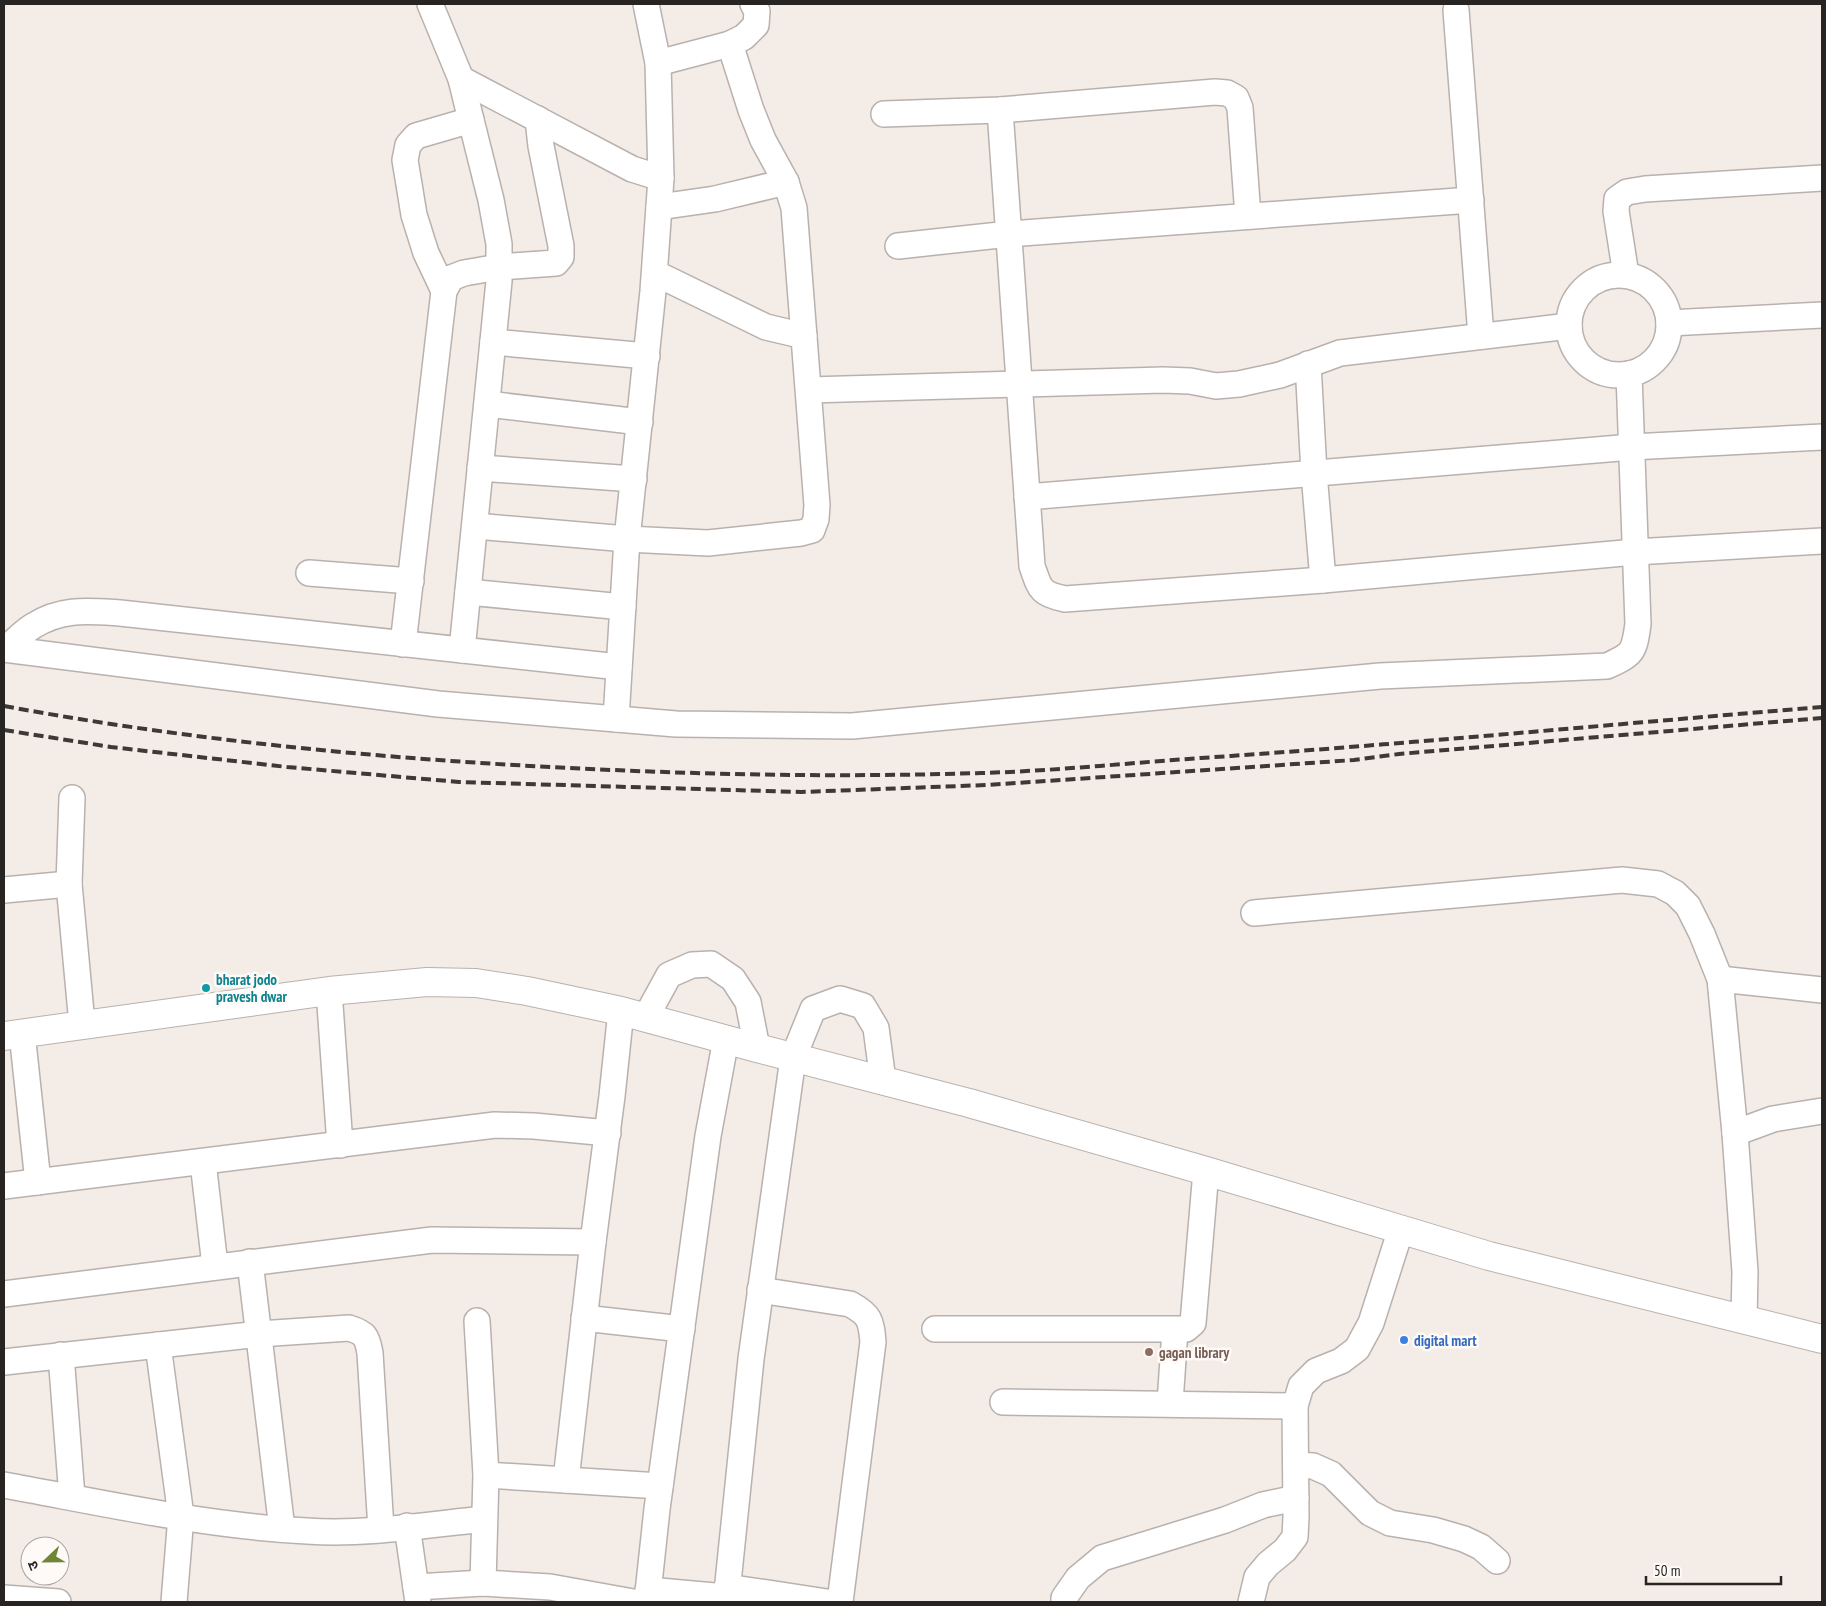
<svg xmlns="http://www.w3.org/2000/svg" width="1826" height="1606" viewBox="0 0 1826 1606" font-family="'PT Sans Narrow','Noto Sans Devanagari',sans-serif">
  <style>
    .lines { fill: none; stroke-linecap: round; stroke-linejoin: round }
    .minor-casing { stroke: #b9b1ad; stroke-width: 28 }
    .highway-casing { stroke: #b9b1ad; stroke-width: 30 }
    .minor { stroke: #fff; stroke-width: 25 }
    .highway { stroke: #fff; stroke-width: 28 }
    .rail { stroke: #3c3936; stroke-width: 4; stroke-dasharray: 10 5; stroke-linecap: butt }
    .culture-dot { fill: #0f9aa8; stroke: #fefaf8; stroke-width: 2 }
    .shop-dot { fill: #3f7fe0; stroke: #fefaf8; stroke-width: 2 }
    .education-dot { fill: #8d6e63; stroke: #fefaf8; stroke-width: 2 }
    .labels { text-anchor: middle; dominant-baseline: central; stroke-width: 5; stroke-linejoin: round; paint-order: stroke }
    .culture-label { font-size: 15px; font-weight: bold; fill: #0d838f; stroke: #fefaf8; text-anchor: start }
    .shop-label { font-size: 15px; font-weight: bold; fill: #366cbe; stroke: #fefaf8; text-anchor: start }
    .education-label { font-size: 15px; font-weight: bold; fill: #785e54; stroke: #fefaf8; text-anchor: start }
  </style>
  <rect width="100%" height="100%" fill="#f4ece7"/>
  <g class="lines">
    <!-- minor casing -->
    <g class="minor-casing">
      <g id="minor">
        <path d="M430 4 461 79 471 120 491 200 499 244V281L462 650"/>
        <path d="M1456 10 1481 336"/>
        <path d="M658 63 730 44 744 37 756 25 757 11 753 4"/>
        <path d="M461 79 632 169 661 178"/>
        <path d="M1000 110 1032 566C1040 589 1040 594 1065 599L1323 580 1635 552 1822 541"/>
        <path d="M884 114 1000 110 1215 92 1227 93 1236 98 1240 108 1248 216"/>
        <path d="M659 207 715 199 786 182"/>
        <path d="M898 246 1009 234 1471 200"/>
        <path d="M655 273 766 327 804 336"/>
        <path d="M1626 275 1616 211 1617 199 1627 192 1645 189 1822 178"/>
        <circle cx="1619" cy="325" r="50"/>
        <path d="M444 291 426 253 414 215 405 160 408 145 416 136 471 120"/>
        <path d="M1669 323 1822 315"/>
        <path d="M493 342 647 356"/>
        <path d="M1308 364 1314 473 1323 580"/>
        <path d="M809 390 1163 380 1190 381 1216 386 1239 384 1280 375 1340 353 1569 326"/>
        <path d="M487 404 640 422"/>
        <path d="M480 468 634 479"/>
        <path d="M1027 497 1632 447 1822 437"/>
        <path d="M475 526 627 539 708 543 801 533 812 530 816 519 817 505 794 208 786 182 763 140 751 110 730 44"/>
        <path d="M309 573 411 581"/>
        <path d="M468 592 623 607"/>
        <path d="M403 644 444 291 451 278 464 273 499 267 556 263 561 257V246L541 146 538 119"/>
        <path d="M4 649 438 704 676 724 852 726 1380 676 1607 666C1633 654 1634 653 1638 624L1629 374"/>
        <path d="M6 649C15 641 23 632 33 626 62 608 87 611 120 613L619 667"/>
        <path d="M616 719 627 539 653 291 661 178 658 63 646 4"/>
        <path d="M72 798 69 884 82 1024"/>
        <path d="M4 890 69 884"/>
        <path d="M1254 913 1622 880 1658 884 1675 893 1688 906 1702 934 1720 979 1735 1133 1745 1272 1744 1320"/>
        <path d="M1720 979 1822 990"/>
        <path d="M329 991 340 1145"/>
        <path d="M646 1017 669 975 692 965 711 964 733 979 748 1002 757 1048"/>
        <path d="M22 1033 38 1182"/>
        <path d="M1735 1133 1773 1119 1822 1111"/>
        <path d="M203 1162 215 1266"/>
        <path d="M4 1186 495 1125 534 1126 608 1133"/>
        <path d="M250 1262 282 1529"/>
        <path d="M760 1290 850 1304C870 1315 871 1320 873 1342L840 1602"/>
        <path d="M4 1294 432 1240 593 1242"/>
        <path d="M584 1318 682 1329"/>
        <path d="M477 1321 486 1475 483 1583"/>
        <path d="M935 1329H1186L1193 1323 1206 1171"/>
        <path d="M158 1345 181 1516 174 1602"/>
        <path d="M61 1355 72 1497"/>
        <path d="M4 1362 259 1334 349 1328C365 1333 367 1336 370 1353L381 1529"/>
        <path d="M1003 1402 1295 1406"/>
        <path d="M1170 1403 1175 1330"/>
        <path d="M1296 1465 1313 1466 1331 1474 1370 1513 1390 1523 1433 1530 1464 1539 1481 1547 1497 1561"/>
        <path d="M486 1475 660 1486"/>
        <path d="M566 1480 593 1242 612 1096 621 1011"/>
        <path d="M4 1485C103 1503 206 1526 307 1531 365 1535 426 1525 484 1519"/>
        <path d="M407 1526 418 1602"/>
        <path d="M416 1587 483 1583 550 1587 633 1602"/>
        <path d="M727 1587 827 1602"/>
        <path d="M648 1590 726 1597"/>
        <path d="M4 1598 58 1602"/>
        <path d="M647 1602 657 1509 708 1136 726 1039"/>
        <path d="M726 1602 751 1359 793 1058 813 1009 840 999 863 1006 876 1028 883 1081"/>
        <path d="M1064 1602V1598L1078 1578 1102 1558 1225 1520 1263 1505 1296 1498"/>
        <path d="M1251 1602 1257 1577 1268 1564 1285 1550 1295 1537 1296 1517 1295 1406 1301 1386 1316 1371 1341 1361 1357 1349 1371 1323 1401 1229"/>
      </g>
    </g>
    <!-- highway casing -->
    <g class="highway-casing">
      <path id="highway" d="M4 1036 329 991 427 982 476 983 527 991 621 1011 757 1048 969 1103 1206 1171 1489 1256 1822 1339"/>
    </g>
    <!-- minor -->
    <use href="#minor" class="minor"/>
    <!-- highway -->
    <use href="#highway" class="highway"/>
    <!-- rail -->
    <g class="rail">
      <path d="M4 706C172 737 343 755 514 765 669 774 825 778 981 773 1054 771 1128 763 1201 758 1408 744 1615 724 1822 707"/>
      <path d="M4 730 111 747 287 767 459 782 801 792 987 785 1354 760 1399 754 1822 718"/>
    </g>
  </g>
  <!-- markers -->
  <circle class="culture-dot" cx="206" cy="988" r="5"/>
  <circle class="shop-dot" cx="1404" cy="1340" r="5"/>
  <circle class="education-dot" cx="1149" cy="1352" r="5"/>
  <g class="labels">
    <!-- culture labels -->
    <g class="culture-label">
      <text x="216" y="979">bharat jodo<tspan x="216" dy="17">pravesh dwar</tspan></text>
    </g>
    <!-- shop labels -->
    <g class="shop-label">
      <text x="1414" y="1340">digital mart</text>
    </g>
    <!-- education labels -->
    <g class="education-label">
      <text x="1159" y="1352">gagan library</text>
    </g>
  </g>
  <!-- border -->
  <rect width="1826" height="1606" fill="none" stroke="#272422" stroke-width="10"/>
  <!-- north arrow -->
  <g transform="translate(45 1561) rotate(248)"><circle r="24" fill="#fefaf8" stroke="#a8a4a2"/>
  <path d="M0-4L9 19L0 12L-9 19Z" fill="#708535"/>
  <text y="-8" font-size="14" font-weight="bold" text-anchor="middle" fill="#272422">उ</text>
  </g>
  <!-- scale -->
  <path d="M1646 1576v8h135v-8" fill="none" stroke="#272422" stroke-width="2.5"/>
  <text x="1654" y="1576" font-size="15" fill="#272422" stroke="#fefaf8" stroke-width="4" paint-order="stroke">50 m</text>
</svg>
